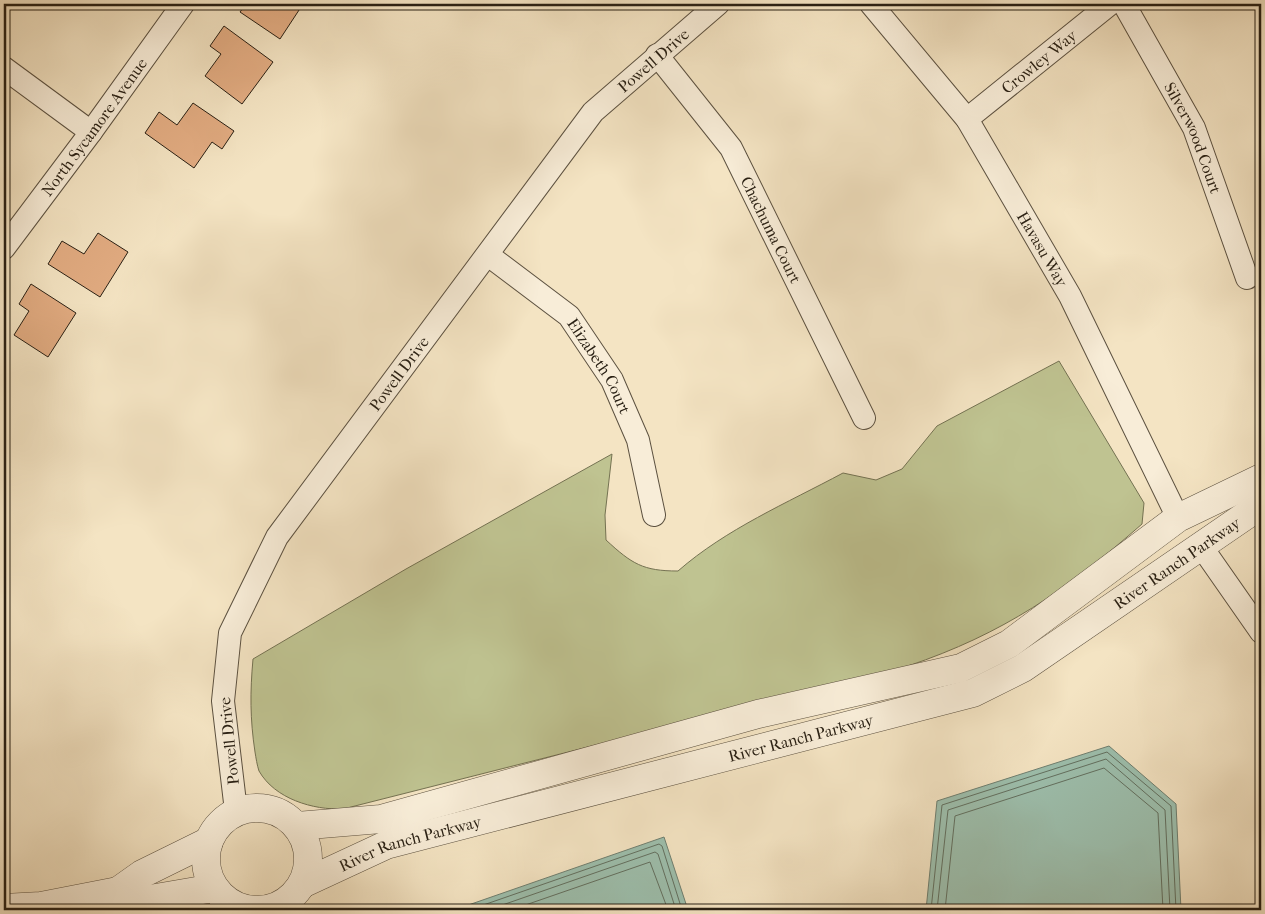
<svg xmlns="http://www.w3.org/2000/svg" width="1265" height="914" viewBox="0 0 1265 914" font-family="'IM FELL French Canon',serif">
  <style>
    .green { fill: #bfc391; stroke: #747252 }
    .water { fill: #9dbfad; stroke: #6f7f70 }
    .lines { fill: none; stroke-linecap: round; stroke-linejoin: round }
    .shore { stroke: #637060; stroke-width: 1 }
    .building { fill: #e2ac82; stroke: #292014 }
    .minor-casing { stroke: #5c5140; stroke-width: 24 }
    .tertiary-casing { stroke: #5c5140; stroke-width: 29 }
    .minor { stroke: #f8edd8; stroke-width: 22 }
    .tertiary { stroke: #f8edd8; stroke-width: 28 }
    .labels { text-anchor: middle; dominant-baseline: central; stroke-width: 4; stroke-linejoin: round; paint-order: stroke }
    .street-label { font-size: 16px; fill: #292014; stroke: #f8edd8 }
  </style>
  <rect width="100%" height="100%" fill="#f4e4c3"/>
  <filter id="stains"><feTurbulence type="fractalNoise" baseFrequency=".004" numOctaves="4"/><feColorMatrix values="0 0 0 0 .2 0 0 0 0 .09 0 0 0 0 .02 0 0 0 .5 -.17"/></filter>
  <radialGradient id="worn" r=".72"><stop offset=".6" stop-color="#630" stop-opacity="0"/><stop offset="1" stop-color="#630" stop-opacity=".3"/></radialGradient>
  <!-- green -->
  <path class="green" d="M1059 361 1144 503 1142 524C1067 590 1003 634 908 666L343 809C313 810 275 799 259 771 257 765 256 758 255 752 250 719 250 692 253 659L406 569 612 454 605 515 606 540C632 564 643 571 678 571 726 529 787 503 843 473L876 480 902 469 937 426Z"/>
  <!-- water -->
  <g class="water">
    <path d="M1109 746 1176 804 1181 910H926L937 801Z"/>
    <path d="M664 837 688 910H454Z"/>
  </g>
  <g class="lines">
    <!-- shore -->
    <g class="shore">
      <path d="M469 910 659 844 662 846 682 910"/>
      <path d="M488 910 655 852 658 854 676 910"/>
      <path d="M511 910 650 862 668 910"/>
      <path d="M931 910 942 805 1107 752 1171 806 1176 910"/>
      <path d="M937 910 948 810 1106 759 1165 810 1170 910"/>
      <path d="M945 910 955 816 1104 768 1158 813 1163 910"/>
    </g>
  </g>
  <!-- building -->
  <g class="building">
    <path d="M246 4H303L280 39 240 12Z"/>
    <path d="M224 26 273 62 242 104 205 76 221 54 210 46Z"/>
    <path d="M193 103 234 131 222 149 212 142 194 168 145 133 159 112 177 125Z"/>
    <path d="M98 233 128 252 100 297 48 264 62 241 84 254Z"/>
    <path d="M31 284 76 313 48 357 14 335 29 311 19 304Z"/>
  </g>
  <g class="lines">
    <!-- minor casing -->
    <g class="minor-casing">
      <g id="minor">
        <path id="s1" d="M871 4 967 119 1070 296 1178 518"/>
        <path id="s2" d="M1124 4 1194 128 1247 278"/>
        <path id="s3" d="M657 55 731 148 864 418"/>
        <path d="M4 68 91 132"/>
        <path id="s4" d="M967 119 1110 4"/>
        <path id="s5" d="M4 248 91 132 183 4"/>
        <path id="s6" d="M488 255 569 316 612 380 638 440 654 515"/>
        <path d="M1201 546 1261 632"/>
        <path id="s7" d="M236 811 223 701 230 633 277 537 593 112 718 4"/>
      </g>
    </g>
    <!-- tertiary casing -->
    <g class="tertiary-casing">
      <g id="tertiary">
        <circle cx="257" cy="859" r="51"/>
        <path d="M297 826 381 819 758 714 961 668 1009 644 1178 518 1261 478"/>
        <path id="s8" d="M302 884 386 845 973 693 1023 668 1261 505"/>
        <path d="M118 891 142 874 209 841"/>
        <path d="M4 908 41 906 118 891 150 899 214 888"/>
      </g>
    </g>
    <!-- minor -->
    <use href="#minor" class="minor"/>
    <!-- tertiary -->
    <use href="#tertiary" class="tertiary"/>
  </g>
  <g class="labels">
    <!-- street labels -->
    <g class="street-label">
      <text stroke="none"><textPath href="#s7" startOffset="895">Powell Drive</textPath></text>
      <text stroke="none"><textPath href="#s4" startOffset="92">Crowley Way</textPath></text>
      <text stroke="none"><textPath href="#s5" startOffset="151">North Sycamore Avenue</textPath></text>
      <text stroke="none"><textPath href="#s2" startOffset="151">Silverwood Court</textPath></text>
      <text stroke="none"><textPath href="#s3" startOffset="210">Chachuma Court</textPath></text>
      <text stroke="none"><textPath href="#s1" startOffset="300">Havasu Way</textPath></text>
      <text stroke="none"><textPath href="#s6" startOffset="160">Elizabeth Court</textPath></text>
      <text stroke="none"><textPath href="#s7" startOffset="490">Powell Drive</textPath></text>
      <text stroke="none"><textPath href="#s8" startOffset="941">River Ranch Parkway</textPath></text>
      <text stroke="none"><textPath href="#s8" startOffset="521">River Ranch Parkway</textPath></text>
      <text transform="translate(229 741) rotate(-96)">Powell Drive</text>
      <text stroke="none"><textPath href="#s8" startOffset="116">River Ranch Parkway</textPath></text>
    </g>
  </g>
  <!-- margin -->
  <rect width="1265" height="914" fill="none" stroke="#f4e4c3" stroke-width="20"/>
  <rect x="5" y="5" width="1255" height="904" fill="none" stroke="#292014" stroke-width="2.5"/>
  <rect x="10" y="10" width="1245" height="894" fill="none" stroke="#292014"/>
  <rect width="100%" height="100%" filter="url(#stains)"/>
  <rect width="100%" height="100%" fill="url(#worn)"/>
</svg>
